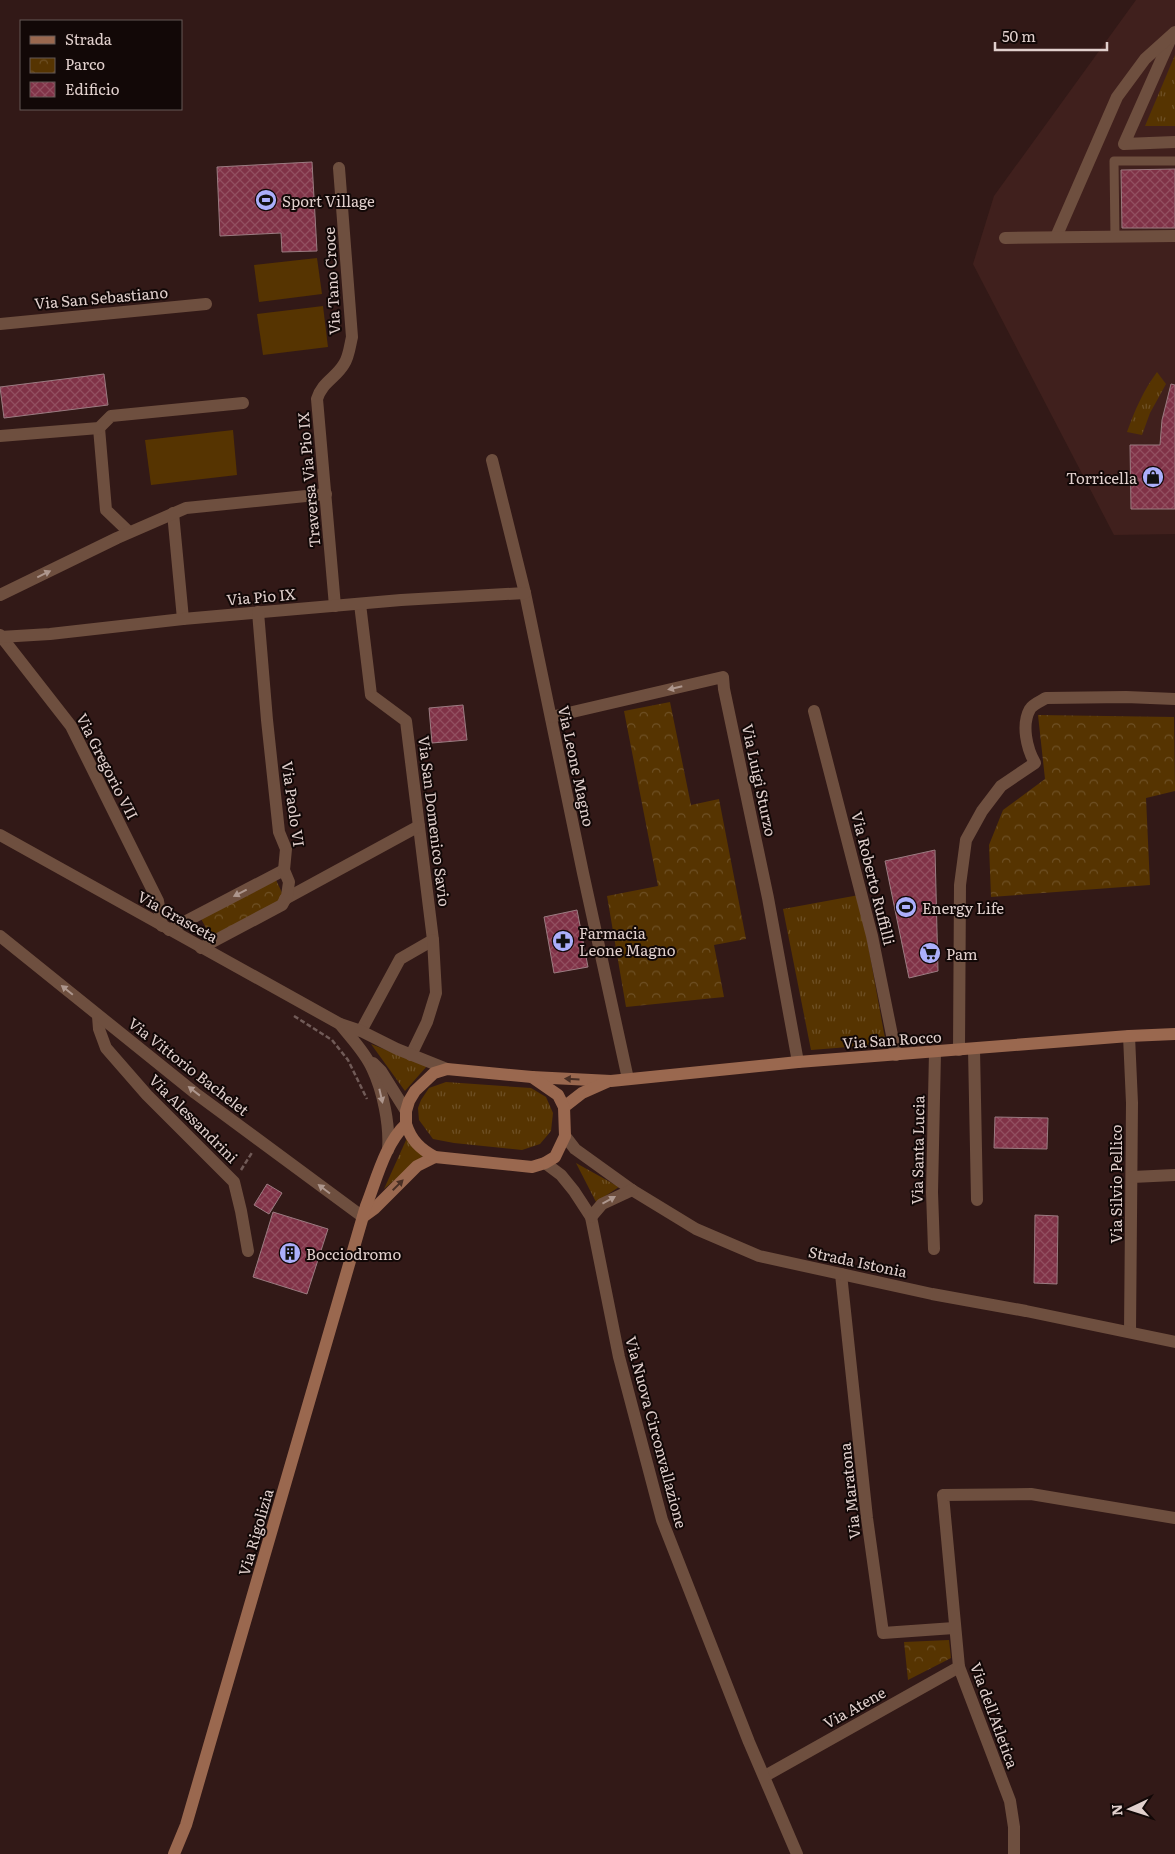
<svg xmlns="http://www.w3.org/2000/svg" width="1175" height="1854" viewBox="0 0 1175 1854" font-family="Literata,serif">
  <style>
    .built { fill: #40201d }
    .grass { fill: url(#grass-tufts) }
    .park { fill: url(#park-crowns) }
    .pitch { fill: #563401 }
    .building { fill: url(#building-cross-hatch); stroke: #9b7b81 }
    .lines { fill: none; stroke-linecap: round; stroke-linejoin: round }
    .path { stroke: #715b58; stroke-width: 2.5; stroke-dasharray: 5 2.5; stroke-linecap: butt }
    .service { stroke: #6e4f3f; stroke-width: 9 }
    .minor { stroke: #6e4f3f; stroke-width: 12 }
    .tertiary { stroke: #6e4f3f; stroke-width: 12 }
    .secondary { stroke: #9a684f; stroke-width: 12 }
    .oneway { fill: #ad968d }
    .oneway2 { fill: #482e24 }
    .labels { text-anchor: middle; dominant-baseline: central; stroke-width: 4; stroke-linejoin: round; paint-order: stroke }
    .poi-label { font-size: 15px; fill: #e1d0cd; stroke: #120807; text-anchor: start }
    .street-label { font-size: 15px; fill: #e1d0cd; stroke: #120807 }
  </style>
  <defs>
    <pattern id="grass-tufts" width="24" height="20" patternUnits="userSpaceOnUse" patternTransform="scale(1.25)"><rect width="24" height="20" fill="#563401"/><path d="M3 7l-1-3M5 7V3M7 7l1-3M15 17l-1-3M17 17v-4M19 17l1-3" fill="none" stroke="#6e5025"/></pattern>
    <pattern id="park-crowns" width="20" height="18" patternUnits="userSpaceOnUse" patternTransform="scale(1.25)"><rect width="20" height="18" fill="#563401"/><path d="M2 6a3 3 0 1 1 6 0M12 15a3 3 0 1 1 6 0" fill="none" stroke="#6e5025"/></pattern>
    <pattern id="building-cross-hatch" width="8" height="8" patternUnits="userSpaceOnUse" patternTransform="scale(1.25)"><rect width="8" height="8" fill="#803247"/><path d="M0 0l8 8M0 8l8-8" fill="none" stroke="#924f60"/></pattern>
  </defs>
  <rect width="100%" height="100%" fill="#321917"/>
  <!-- built -->
  <path class="built" d="M1136 0H1175V534L1114 535 973 264 994 196Z"/>
  <!-- grass -->
  <g class="grass">
    <path d="M1175 55V126H1145Z"/>
    <path d="M1157 372 1166 384 1150 413 1142 435 1127 432C1135 410 1143 391 1157 372Z"/>
    <path d="M859 895 886 1044 811 1050 783 909Z"/>
    <path d="M371 1044 427 1066 405 1091Z"/>
    <path d="M446 1082 531 1088 546 1097 553 1113 551 1131 540 1144 522 1150 454 1143 433 1139 419 1120 418 1108 421 1100 429 1088Z"/>
    <path d="M407 1138 423 1156 384 1189Z"/>
    <path d="M576 1163 619 1187 596 1202Z"/>
  </g>
  <!-- park -->
  <g class="park">
    <path d="M670 702 691 805 719 799 746 939 714 945 724 997 626 1007 607 896 658 886 624 711Z"/>
    <path d="M1038 715 1174 717 1175 791 1146 798 1150 885 991 897 989 845 1003 810 1045 779Z"/>
    <path d="M276 880 285 899 211 937 200 917Z"/>
    <path d="M949 1640 951 1658 908 1680 904 1642Z"/>
  </g>
  <!-- pitch -->
  <g class="pitch">
    <path d="M317 258 322 294 259 302 254 265Z"/>
    <path d="M323 306 328 347 263 355 257 314Z"/>
    <path d="M233 430 237 475 151 485 145 440Z"/>
  </g>
  <!-- building -->
  <g class="building">
    <path d="M312 162 317 251 282 252 281 233 220 236 217 167Z"/>
    <path d="M1175 169V228H1122L1121 170Z"/>
    <path d="M104 374 108 405 4 418 0 387Z"/>
    <path d="M1171 384 1175 385V509H1131L1130 445H1160L1162 420Z"/>
    <path d="M463 705 467 740 432 743 429 708Z"/>
    <path d="M935 850 938 971 909 978 885 861Z"/>
    <path d="M577 910 588 967 554 973 544 917Z"/>
    <path d="M995 1117 1048 1118 1047 1149 994 1148Z"/>
    <path d="M267 1184 282 1193 269 1214 254 1205Z"/>
    <path d="M273 1212 328 1229 307 1294 253 1277Z"/>
    <path d="M1035 1215 1058 1216 1057 1284 1034 1283Z"/>
  </g>
  <g class="lines">
    <!-- path -->
    <g class="path">
      <path d="M294 1016 332 1040 348 1060 367 1099"/>
      <path d="M241 1170 253 1151"/>
    </g>
    <!-- service -->
    <path class="service" d="M1115 237 1114 161H1175"/>
    <!-- minor -->
    <g class="minor">
      <path d="M1171 38 1124 144 1175 142"/>
      <path d="M1056 237 1117 97 1145 59 1175 32"/>
      <path d="M1005 238 1175 236"/>
      <path d="M0 324 206 304"/>
      <path d="M99 428 106 510 129 532"/>
      <path d="M0 436 99 428 111 416 243 403"/>
      <path d="M492 460 525 593 583 873 628 1079"/>
      <path d="M173 513 183 619"/>
      <path d="M0 595 117 538 186 508 326 494"/>
      <path d="M360 604 371 695 406 721 433 940 400 959 361 1031"/>
      <path d="M335 606 317 399C322 382 336 378 344 364 349 357 350 345 352 337L339 168"/>
      <path d="M0 635 71 726 158 901 162 926"/>
      <path d="M0 637 50 634 183 619 401 600 525 593"/>
      <path d="M814 711 872 936 896 1055"/>
      <path d="M551 717 723 677 724 689 768 898 798 1062"/>
      <path d="M285 899 419 826"/>
      <path d="M169 930 284 870"/>
      <path d="M201 948 282 905 287 896 289 882 284 870 286 849 279 832 267 720 258 612"/>
      <path d="M98 1016 99 1029 106 1048 147 1095 234 1182 241 1211 248 1251"/>
      <path d="M1129 1036 1132 1103 1130 1332"/>
      <path d="M974 1049 977 1200"/>
      <path d="M959 1050 960 885 966 840 982 811 1001 786 1035 763C1027 749 1021 725 1030 709 1033 704 1041 701 1046 698L1126 697 1175 699"/>
      <path d="M411 1055 427 1022 436 993 433 940"/>
      <path d="M1132 1177 1175 1175"/>
      <path d="M934 1249 932 1192 935 1052"/>
      <path d="M841 1274 867 1518 883 1633 954 1628"/>
      <path d="M765 1776 959 1667"/>
      <path d="M1014 1854V1827L1010 1801 959 1667 943 1495 1031 1494 1175 1518"/>
    </g>
    <!-- tertiary -->
    <g class="tertiary">
      <path d="M0 835 340 1024 361 1031 397 1049 447 1069"/>
      <path d="M0 936 195 1093 363 1217"/>
      <path d="M340 1024C351 1038 365 1052 372 1068 383 1091 390 1125 388 1150"/>
      <path d="M373 1063 381 1071 406 1111"/>
      <path d="M565 1136 575 1149 632 1190 696 1229 759 1256 932 1294 1026 1311 1175 1342"/>
      <path d="M545 1163 561 1175 574 1191 591 1217 619 1357 662 1520 749 1742 797 1854"/>
      <path d="M591 1217 602 1204 632 1190"/>
    </g>
    <!-- secondary -->
    <g class="secondary">
      <path d="M532 1077 611 1081 798 1062 1129 1036 1175 1034"/>
      <path d="M564 1107 582 1093 609 1081"/>
      <path d="M363 1217 374 1209 417 1166 435 1157"/>
      <path d="M174 1854 186 1825 366 1206C377 1178 385 1144 406 1124V1111L409 1101 415 1091 434 1073 447 1069 532 1077 558 1095 564 1107 565 1136 555 1157 545 1163 532 1167 435 1157C420 1149 411 1140 406 1124"/>
    </g>
  </g>
  <!-- one-way arrows -->
  <defs><path id="oneway-solid" d="M-6-.8H1V-3.2L6.5 0L1 3.2V.8H-6Z" transform="scale(1.25)"/></defs>
  <g class="oneway">
    <use href="#oneway-solid" transform="translate(44 574) rotate(-26)"/>
    <use href="#oneway-solid" transform="translate(675 688) rotate(167)"/>
    <use href="#oneway-solid" transform="translate(240 893) rotate(153)"/>
    <use href="#oneway-solid" transform="translate(67 990) rotate(-141)"/>
    <use href="#oneway-solid" transform="translate(194 1091) rotate(-142)"/>
    <use href="#oneway-solid" transform="translate(381 1096) rotate(77)"/>
    <use href="#oneway-solid" transform="translate(324 1189) rotate(-143)"/>
    <use href="#oneway-solid" transform="translate(609 1200) rotate(-29)"/>
  </g>
  <g class="oneway2">
    <use href="#oneway-solid" transform="translate(572 1079) rotate(-177)"/>
    <use href="#oneway-solid" transform="translate(398 1185) rotate(-45)"/>
  </g>
  <!-- icons -->
  <defs>
    <g id="stadium-disc" transform="scale(1.125)"><circle r="9.5" fill="#abaffb" stroke="#120807"/><path d="M0-5a6.5 5 0 1 0 0 10a6.5 5 0 1 0 0-10ZM-3.5-1.8h7v3.6h-7Z" fill="#111"/></g>
    <g id="shop-disc" transform="scale(1.125)"><circle r="9.5" fill="#abaffb" stroke="#120807"/><path d="M-5-2.5h2.3a2.7 3.5 0 0 1 5.4 0H5L5.5 6h-11ZM-1.5-2.5h3a1.5 2.3 0 0 0-3 0Z" fill="#111"/></g>
    <g id="pharmacy-disc" transform="scale(1.125)"><circle r="9.5" fill="#abaffb" stroke="#120807"/><path d="M-2-6h4v4h4v4h-4v4h-4v-4h-4v-4h4Z" fill="#111"/></g>
    <g id="supermarket-disc" transform="scale(1.125)"><circle r="9.5" fill="#abaffb" stroke="#120807"/><path d="M-6-5.5h2.5l.6 2H6L4.5 2H-2.5L-4.4-4H-6ZM-1.5 3.2a1.3 1.3 0 1 0 .1 0ZM3 3.2a1.3 1.3 0 1 0 .1 0Z" fill="#111"/></g>
    <g id="building-disc" transform="scale(1.125)"><circle r="9.5" fill="#abaffb" stroke="#120807"/><path d="M-4-6H4V6H1V3H-1V6H-4ZM-2.5-4.3h1.7v1.8h-1.7ZM.8-4.3h1.7v1.8H.8ZM-2.5-1h1.7V.8h-1.7ZM.8-1h1.7V.8H.8Z" fill="#111"/></g>
  </defs>
  <g fill-rule="evenodd">
    <use href="#stadium-disc" x="266" y="200"/>
    <use href="#shop-disc" x="1153" y="477"/>
    <use href="#stadium-disc" x="906" y="907"/>
    <use href="#pharmacy-disc" x="563" y="941"/>
    <use href="#supermarket-disc" x="930" y="953"/>
    <use href="#building-disc" x="290" y="1253"/>
  </g>
  <g class="labels">
    <!-- poi labels -->
    <g class="poi-label">
      <text x="282" y="200">Sport Village</text>
      <text x="1137" y="477" text-anchor="end">Torricella</text>
      <text x="922" y="907">Energy Life</text>
      <text x="579" y="932">Farmacia<tspan x="579" dy="17">Leone Magno</tspan></text>
      <text x="946" y="953">Pam</text>
      <text x="306" y="1253">Bocciodromo</text>
    </g>
    <!-- street labels -->
    <g class="street-label">
      <text transform="translate(331 281) rotate(-93)">Via Tano Croce</text>
      <text transform="translate(101 297) rotate(-5)">Via San Sebastiano</text>
      <text transform="translate(308 480) rotate(-95)">Traversa Via Pio IX</text>
      <text transform="translate(261 596) rotate(-5)">Via Pio IX</text>
      <text transform="translate(108 766) rotate(63)">Via Gregorio VII</text>
      <text transform="translate(577 766) rotate(78)">Via Leone Magno</text>
      <text transform="translate(760 780) rotate(78)">Via Luigi Sturzo</text>
      <text transform="translate(294 804) rotate(82)">Via Paolo VI</text>
      <text transform="translate(435 821) rotate(83)">Via San Domenico Savio</text>
      <text transform="translate(874 878) rotate(76)">Via Roberto Ruffilli</text>
      <text transform="translate(178 916) rotate(29)">Via Grasceta</text>
      <text transform="translate(892 1039) rotate(-4)">Via San Rocco</text>
      <text transform="translate(189 1066) rotate(38)">Via Vittorio Bachelet</text>
      <text transform="translate(194 1118) rotate(45)">Via Alessandrini</text>
      <text transform="translate(917 1150) rotate(-89)">Via Santa Lucia</text>
      <text transform="translate(1115 1184) rotate(-90)">Via Silvio Pellico</text>
      <text transform="translate(858 1261) rotate(12)">Strada Istonia</text>
      <text transform="translate(657 1432) rotate(75)">Via Nuova Circonvallazione</text>
      <text transform="translate(849 1491) rotate(-96)">Via Maratona</text>
      <text transform="translate(255 1532) rotate(-74)">Via Rigolizia</text>
      <text transform="translate(854 1707) rotate(-29)">Via Atene</text>
      <text transform="translate(995 1715) rotate(70)">Via dell'Atletica</text>
    </g>
  </g>
  <!-- legend -->
  <rect x="20" y="20" width="162" height="90" fill="#120807" stroke="#655856"/>
  <rect x="30" y="36" width="25" height="8" fill="#9a684f" stroke="#655856"/>
  <text x="65" y="45" font-size="15" fill="#e1d0cd">Strada</text>
  <rect x="30" y="58" width="25" height="15" fill="url(#park-crowns)" stroke="#655856"/>
  <text x="65" y="70" font-size="15" fill="#e1d0cd">Parco</text>
  <rect x="30" y="82" width="25" height="15" fill="url(#building-cross-hatch)" stroke="#655856"/>
  <text x="65" y="95" font-size="15" fill="#e1d0cd">Edificio</text>
  <!-- north arrow -->
  <g transform="translate(1130 1809) rotate(266)" stroke="#120807" stroke-width="4" paint-order="stroke">
  <path d="M0-4L9 19L0 12L-9 19Z" fill="#e1d0cd"/>
  <text y="-8" font-size="14" font-weight="bold" text-anchor="middle" fill="#e1d0cd">N</text>
  </g>
  <!-- scale -->
  <path d="M995 42v8h112v-8" fill="none" stroke="#e1d0cd" stroke-width="2.5"/>
  <text x="1002" y="42" font-size="15" fill="#e1d0cd" stroke="#120807" stroke-width="4" paint-order="stroke">50 m</text>
</svg>
